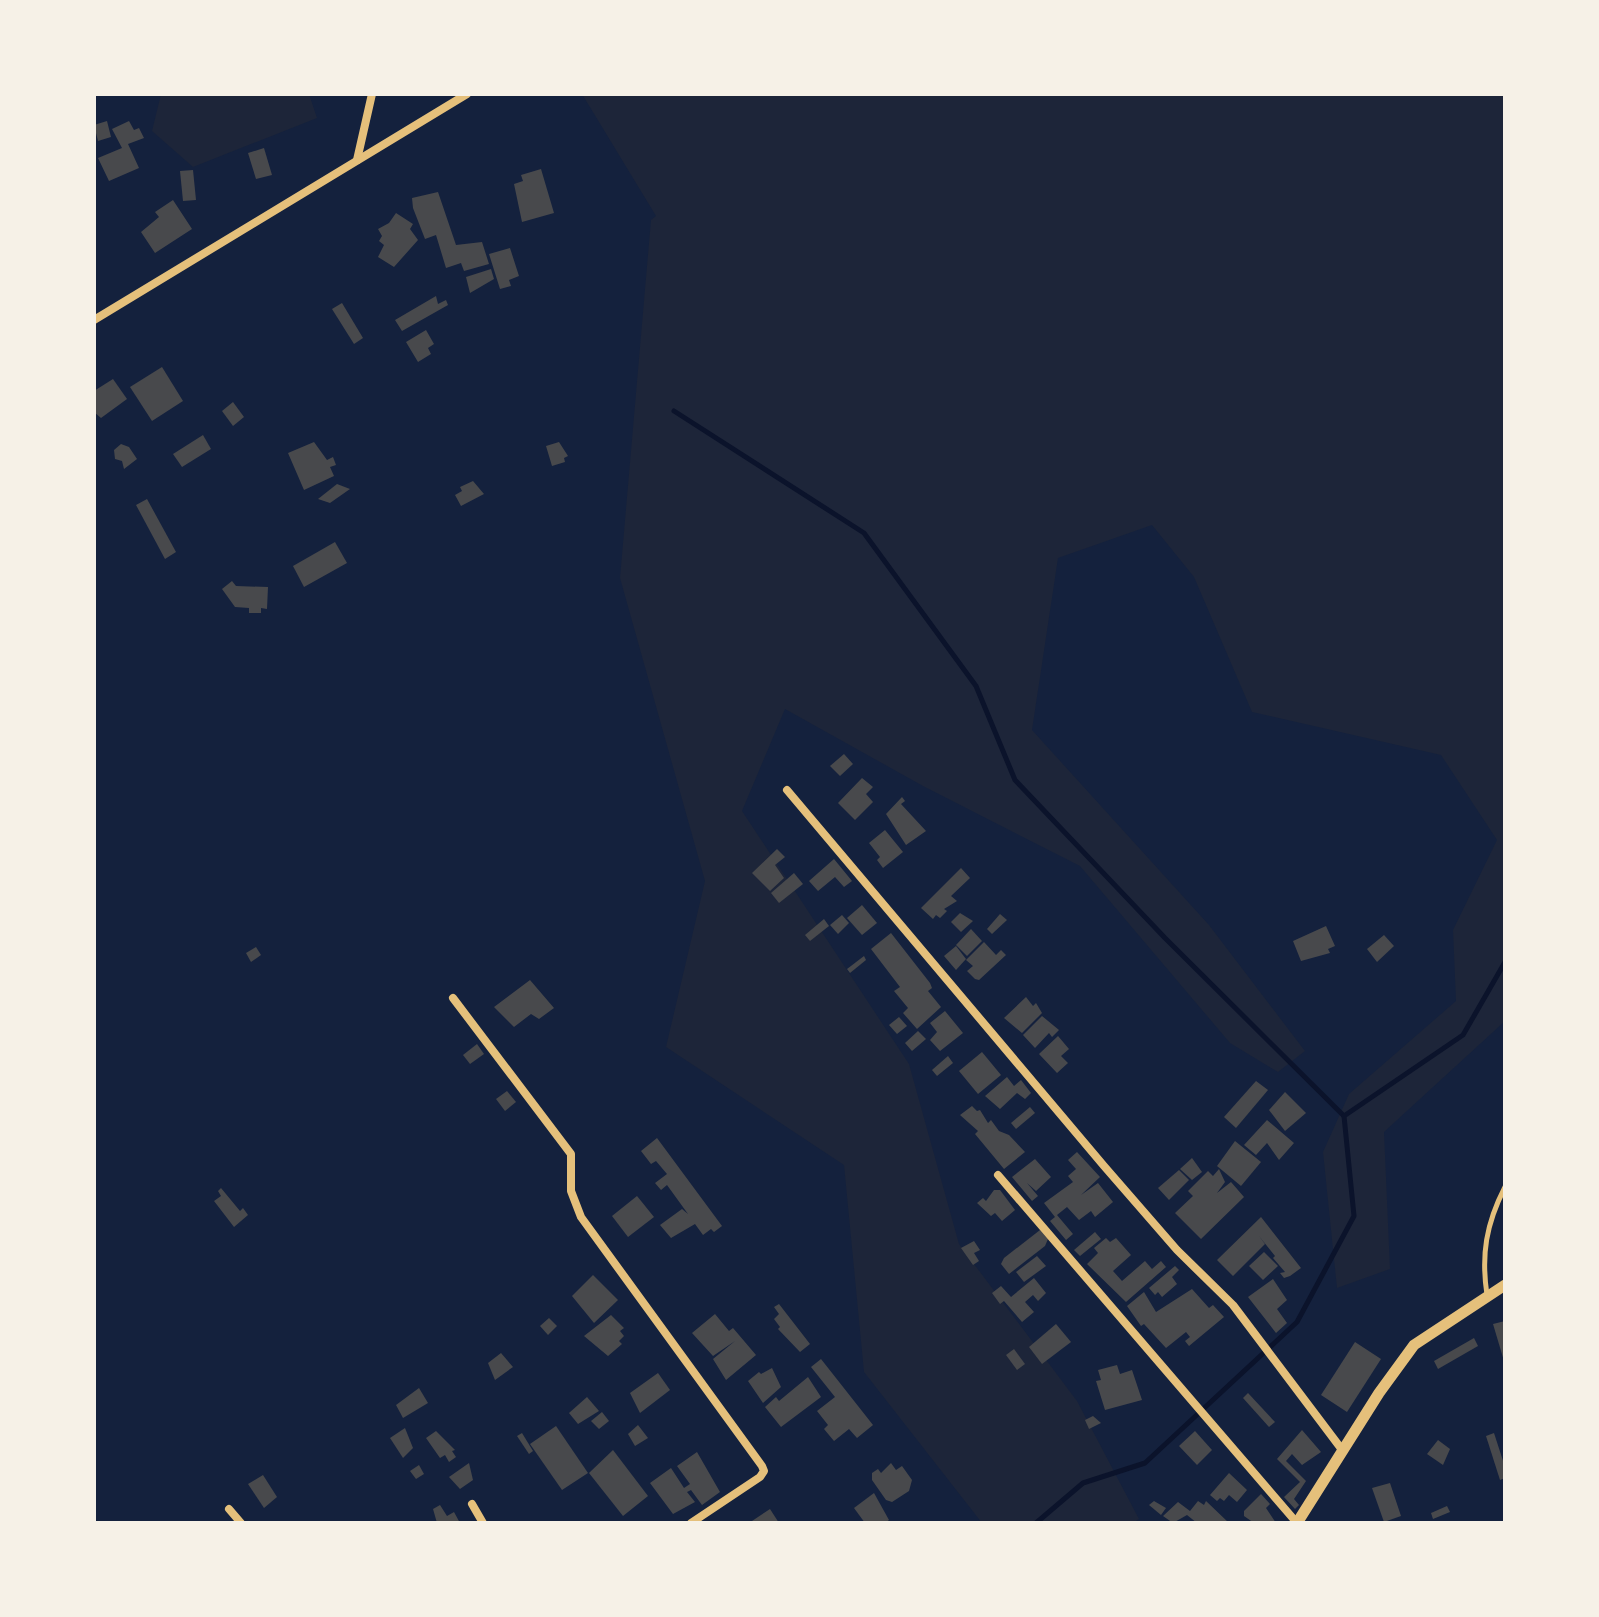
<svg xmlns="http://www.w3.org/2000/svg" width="1599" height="1617" viewBox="0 0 1599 1617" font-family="Arial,sans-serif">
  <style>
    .green { fill: #1d2539 }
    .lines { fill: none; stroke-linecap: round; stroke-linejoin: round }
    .stream { stroke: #0b132b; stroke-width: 5 }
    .building { fill: #48494c }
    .service { stroke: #e5c07b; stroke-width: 5 }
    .minor { stroke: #e5c07b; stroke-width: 8 }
    .tertiary { stroke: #e5c07b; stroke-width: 11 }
  </style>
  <rect width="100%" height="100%" fill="#14213d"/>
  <!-- green -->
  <g class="green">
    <path d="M161 94H309L317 118 193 167 152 131Z"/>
    <path d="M582 94H1505V1021L1384 1132 1390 1269 1337 1288 1323 1152 1349 1094 1456 1001 1453 930 1497 840 1441 755 1252 712 1194 577 1152 525 1058 558 1032 730 1209 925 1305 1051 1278 1072 1230 1043 1080 866 923 786 785 709 742 811 909 1064 959 1244 1077 1401 1139 1519 1133 1523H982L864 1372 844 1165 666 1047 705 881 620 578 651 220 656 216Z"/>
  </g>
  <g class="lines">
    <!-- stream -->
    <g class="stream">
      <path d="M674 411 864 533 976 686 1015 780 1165 938 1344 1116"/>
      <path d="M1036 1523 1083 1483 1145 1463 1297 1322 1354 1216 1344 1116 1463 1035 1505 962"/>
    </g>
  </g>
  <!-- building -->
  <g class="building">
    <path d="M107 121 111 137 98 141 94 125Z"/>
    <path d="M129 121 134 130 139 128 144 138 128 144 139 168 109 181 98 158 122 148 112 129Z"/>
    <path d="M264 148 272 175 256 179 248 153Z"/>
    <path d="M541 169 554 213 522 222 514 184 523 181 521 175Z"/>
    <path d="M193 170 196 200 183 201 180 171Z"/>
    <path d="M438 192 456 245 482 242 489 264 464 271 461 263 446 268 436 235 425 239 413 208 412 198Z"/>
    <path d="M173 200 192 229 155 253 141 232 159 217 155 212Z"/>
    <path d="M396 213 413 224 410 229 418 240 394 267 378 257 384 245 379 241 382 236 378 229 389 223Z"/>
    <path d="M510 248 519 276 509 280 511 286 500 289 489 254Z"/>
    <path d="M491 269 494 279 470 293 466 277Z"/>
    <path d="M436 296 438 304 446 300 448 305 402 331 395 320Z"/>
    <path d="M342 303 363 338 354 344 332 309Z"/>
    <path d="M426 330 434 344 428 348 431 354 418 362 406 342Z"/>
    <path d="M162 367 183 401 152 421 130 387Z"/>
    <path d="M113 379 127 399 101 418 94 412V391Z"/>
    <path d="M233 402 244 417 233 426 222 411Z"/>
    <path d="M203 435 211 449 182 467 173 454Z"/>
    <path d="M314 442 327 460 333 457 336 465 330 467 334 476 304 490 288 453Z"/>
    <path d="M559 442 568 456 564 458 565 462 552 466 546 446Z"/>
    <path d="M121 444 129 447 137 459 124 469 122 461 115 459 114 450Z"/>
    <path d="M473 481 484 494 461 506 455 495 462 491 460 487Z"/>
    <path d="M337 484 350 489 330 503 318 499Z"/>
    <path d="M147 499 176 552 165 559 136 505Z"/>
    <path d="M335 542 347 563 304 587 293 566Z"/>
    <path d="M232 581 236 586 268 587 267 609 261 608V613H249V608L235 607 222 589Z"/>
    <path d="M844 754 853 764 840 776 830 766Z"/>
    <path d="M862 778 873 787 866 794 873 802 855 820 838 803Z"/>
    <path d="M902 797 905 801 901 804 926 831 906 845 886 814Z"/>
    <path d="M885 830 903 852 883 868 877 860 880 857 869 843Z"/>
    <path d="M777 849 785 857 775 865 784 878 770 891 752 873Z"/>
    <path d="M834 859 852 881 844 887 835 877 818 891 809 881Z"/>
    <path d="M961 868 970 878 951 896 957 901 944 909 947 911 940 918 936 915 933 919 921 908Z"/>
    <path d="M794 873 803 884 779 903 771 893Z"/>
    <path d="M862 905 877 923 862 935 847 918Z"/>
    <path d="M960 913 973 921 961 932 951 922Z"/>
    <path d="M1000 914 1007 920 992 934 987 929Z"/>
    <path d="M842 915 849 923 838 934 830 925Z"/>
    <path d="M824 919 829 926 810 941 805 935Z"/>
    <path d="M1326 926 1335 946 1328 949 1330 953 1301 961 1293 941Z"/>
    <path d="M971 929 982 941 967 956 956 945Z"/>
    <path d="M891 933 930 983 932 988 928 991 941 1007 917 1029 903 1013 908 1008 894 991 900 987 871 949Z"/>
    <path d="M1384 935 1394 946 1377 962 1367 949Z"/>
    <path d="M984 942 996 955 1001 950 1006 955 979 980 975 979 967 971 973 966 966 960Z"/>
    <path d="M956 946 966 959 956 970 944 956Z"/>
    <path d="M256 947 261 955 251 962 246 953Z"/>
    <path d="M864 956 866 960 850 973 847 969Z"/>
    <path d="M530 980 554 1008 539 1019 531 1014 514 1027 494 1007Z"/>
    <path d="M1026 997 1033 1006 1036 1003 1042 1013 1022 1033 1004 1018Z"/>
    <path d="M945 1011 963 1033 940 1051 930 1040 937 1032 930 1023Z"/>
    <path d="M1042 1016 1059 1030 1052 1037 1049 1033 1035 1048 1023 1035Z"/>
    <path d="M899 1017 907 1026 897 1034 889 1025Z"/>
    <path d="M918 1031 926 1039 912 1051 905 1043Z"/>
    <path d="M1058 1036 1069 1049 1061 1056 1068 1063 1057 1073 1039 1054Z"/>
    <path d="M477 1044 484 1054 470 1064 463 1055Z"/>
    <path d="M982 1052 1001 1075 978 1094 959 1071Z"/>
    <path d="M948 1056 953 1063 937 1076 932 1070Z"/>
    <path d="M1007 1077 1014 1086 1021 1080 1031 1093 1025 1099 1017 1093 1000 1109 985 1096Z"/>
    <path d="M1256 1081 1268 1090 1236 1128 1224 1117Z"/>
    <path d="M507 1091 516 1102 505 1111 496 1099Z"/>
    <path d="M1285 1092 1306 1113 1285 1131 1269 1110Z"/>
    <path d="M972 1106 977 1111 980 1110 988 1123 991 1120 999 1131 1009 1135 1025 1152 1004 1169 975 1134 978 1131 960 1115Z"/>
    <path d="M1030 1107 1035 1113 1016 1129 1011 1123Z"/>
    <path d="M1267 1120 1294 1143 1279 1160 1267 1143 1256 1155 1244 1145Z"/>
    <path d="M657 1138 722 1226 714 1232 711 1229 703 1235 695 1224 671 1238 660 1225 682 1209 688 1214 667 1185 661 1190 655 1183 667 1174 656 1161 651 1164 641 1151Z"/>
    <path d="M1235 1141 1261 1162 1241 1186 1217 1166Z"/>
    <path d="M1077 1152 1100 1177 1081 1195 1098 1183 1113 1202 1095 1217 1091 1211 1079 1220 1067 1207 1057 1215 1073 1234 1066 1240 1050 1221 1055 1217 1044 1203 1073 1182 1068 1176 1076 1169 1068 1160Z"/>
    <path d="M1192 1158 1202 1172 1192 1180 1180 1169Z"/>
    <path d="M1035 1159 1051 1177 1036 1191 1027 1183 1038 1196 1032 1201 1012 1177Z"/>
    <path d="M1219 1169 1225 1182 1217 1193 1231 1182 1244 1197 1201 1239 1175 1213 1193 1196 1188 1191 1208 1171 1213 1176Z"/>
    <path d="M1179 1170 1189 1180 1169 1200 1158 1188Z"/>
    <path d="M221 1188 240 1211 243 1208 248 1215 234 1227 214 1201 221 1196 218 1191Z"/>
    <path d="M994 1190H1000L1015 1210 1002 1221 995 1213 991 1216 977 1203 983 1198 986 1201Z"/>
    <path d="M637 1196 654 1217 628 1237 612 1216Z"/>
    <path d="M1261 1217 1301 1268 1290 1276 1284 1278 1280 1273 1285 1272 1273 1258 1275 1256 1259 1236 1265 1244 1233 1276 1217 1260Z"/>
    <path d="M1040 1230 1048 1239 1045 1246 1009 1274 1001 1264 1004 1258Z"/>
    <path d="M1095 1232 1101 1239 1080 1256 1074 1250Z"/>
    <path d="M1106 1238 1110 1242 1116 1238 1131 1255 1113 1271 1122 1281 1145 1261 1152 1269 1161 1261 1166 1267 1126 1302 1087 1264 1098 1253 1094 1248Z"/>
    <path d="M974 1241 980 1250 974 1253 979 1261 973 1265 961 1248Z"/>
    <path d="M1264 1252 1278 1266 1263 1280 1249 1266Z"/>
    <path d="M1037 1256 1046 1266 1024 1282 1016 1272Z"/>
    <path d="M1175 1266 1179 1270 1172 1277 1177 1284 1162 1297 1158 1292 1155 1295 1149 1288Z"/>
    <path d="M593 1275 618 1300 594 1323 572 1296Z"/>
    <path d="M1034 1278 1046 1293 1038 1301 1033 1295 1025 1302 1034 1312 1022 1322 1004 1301 1000 1304 992 1293 1001 1286 1011 1297Z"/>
    <path d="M1273 1279 1287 1300 1277 1309 1287 1323 1276 1333 1248 1297Z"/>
    <path d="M1192 1289 1209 1308 1213 1305 1224 1317 1189 1346 1185 1341 1190 1337 1186 1332 1166 1348 1144 1324 1141 1326 1127 1306 1144 1292 1156 1312Z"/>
    <path d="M779 1304 810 1344 800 1352 778 1329 780 1327 774 1319 779 1314 774 1307Z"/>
    <path d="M715 1314 729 1331 733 1328 756 1355 726 1380 713 1359 735 1341 713 1356 692 1333Z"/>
    <path d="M611 1315 624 1328 620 1331 624 1336 619 1341 622 1344 608 1356 584 1336Z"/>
    <path d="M549 1318 557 1326 548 1335 540 1326Z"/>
    <path d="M1505 1321V1361H1504L1493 1324Z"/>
    <path d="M1056 1324 1071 1342 1042 1364 1029 1347Z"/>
    <path d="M1474 1338 1478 1346 1438 1369 1434 1361Z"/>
    <path d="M1355 1342 1381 1359 1347 1412 1321 1395Z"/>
    <path d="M1014 1349 1025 1364 1017 1370 1006 1355Z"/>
    <path d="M501 1353 513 1367 495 1380 488 1363Z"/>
    <path d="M821 1359 873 1425 857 1438 849 1429 834 1441 824 1429 828 1425 817 1411 835 1397 811 1367Z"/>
    <path d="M1117 1365 1120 1374 1132 1370 1142 1400 1105 1410 1096 1381 1101 1380 1098 1370Z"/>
    <path d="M772 1368 781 1387 763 1403 748 1381 759 1372 761 1374Z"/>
    <path d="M658 1373 670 1390 640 1413 630 1393Z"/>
    <path d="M808 1377 821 1397 781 1427 765 1407 776 1397 779 1401Z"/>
    <path d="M419 1388 428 1403 403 1418 396 1405Z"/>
    <path d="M1248 1393 1275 1422 1269 1427 1243 1398Z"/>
    <path d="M587 1397 599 1411 578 1424 569 1413Z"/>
    <path d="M602 1412 609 1421 599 1429 591 1421Z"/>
    <path d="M1093 1416 1101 1423 1089 1429 1085 1420Z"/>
    <path d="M638 1425 648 1438 635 1446 628 1434Z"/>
    <path d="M556 1426 588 1473 562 1490 530 1444Z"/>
    <path d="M405 1428 413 1448 403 1458 390 1438Z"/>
    <path d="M1302 1430 1321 1452 1302 1465 1292 1454 1286 1461 1306 1481 1294 1499 1299 1505 1295 1509 1284 1497 1300 1482 1277 1459Z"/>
    <path d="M436 1431 455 1450 452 1451 456 1457 449 1462 445 1455 440 1458 426 1438Z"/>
    <path d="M1195 1431 1212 1450 1197 1465 1179 1446Z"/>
    <path d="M522 1433 533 1451 529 1454 517 1436Z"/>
    <path d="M1494 1433 1505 1467V1478L1500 1480 1486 1436Z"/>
    <path d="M1438 1440 1450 1449 1443 1465 1427 1454Z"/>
    <path d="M613 1450 648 1496 623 1516 589 1473Z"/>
    <path d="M697 1452 720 1492 702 1505 691 1490 687 1492 695 1502 673 1514 650 1483 671 1468 684 1488 690 1484 677 1466Z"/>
    <path d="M469 1463 473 1480 460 1489 449 1477Z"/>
    <path d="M891 1463 896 1470 902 1466 912 1480 909 1491 892 1502 886 1500 872 1480V1473L878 1469 881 1473Z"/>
    <path d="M419 1465 424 1474 416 1479 410 1471Z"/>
    <path d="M1229 1473 1247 1490 1237 1502 1229 1495 1224 1501 1220 1498 1217 1501 1210 1495Z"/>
    <path d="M263 1475 277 1497 264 1508 248 1484Z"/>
    <path d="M1390 1483 1401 1516 1384 1522 1372 1488Z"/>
    <path d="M874 1493 889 1520 885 1523H865L854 1508Z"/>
    <path d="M1261 1494 1270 1504 1266 1508 1276 1523H1254L1244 1516V1511Z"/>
    <path d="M1154 1501 1166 1508 1161 1515 1149 1505Z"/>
    <path d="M1198 1501 1204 1505 1206 1501 1229 1523H1197L1187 1515 1173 1523 1163 1516 1178 1502 1190 1511Z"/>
    <path d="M440 1505 447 1516 454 1512 460 1523H437L433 1509Z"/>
    <path d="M1447 1506 1450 1512 1433 1519 1431 1513Z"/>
    <path d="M770 1509 779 1523H749Z"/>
  </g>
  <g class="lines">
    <!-- service -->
    <path class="service" d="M1487 1295C1481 1255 1486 1224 1505 1187"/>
    <!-- minor -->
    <g class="minor">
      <path d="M357 160 372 94"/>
      <path d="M94 320 467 94"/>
      <path d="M787 790 1104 1166 1177 1250 1233 1305 1343 1451"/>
      <path d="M453 998 571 1154V1191L581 1217 762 1466 764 1471 760 1477 691 1523"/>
      <path d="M998 1175 1297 1523"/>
      <path d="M472 1504 483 1523"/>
      <path d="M229 1509 241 1523"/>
    </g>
    <!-- tertiary -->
    <path class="tertiary" d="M1297 1523 1379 1393 1414 1345 1505 1285"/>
  </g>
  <!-- border -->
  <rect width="1599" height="1617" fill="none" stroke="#f6f1e7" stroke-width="192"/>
</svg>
